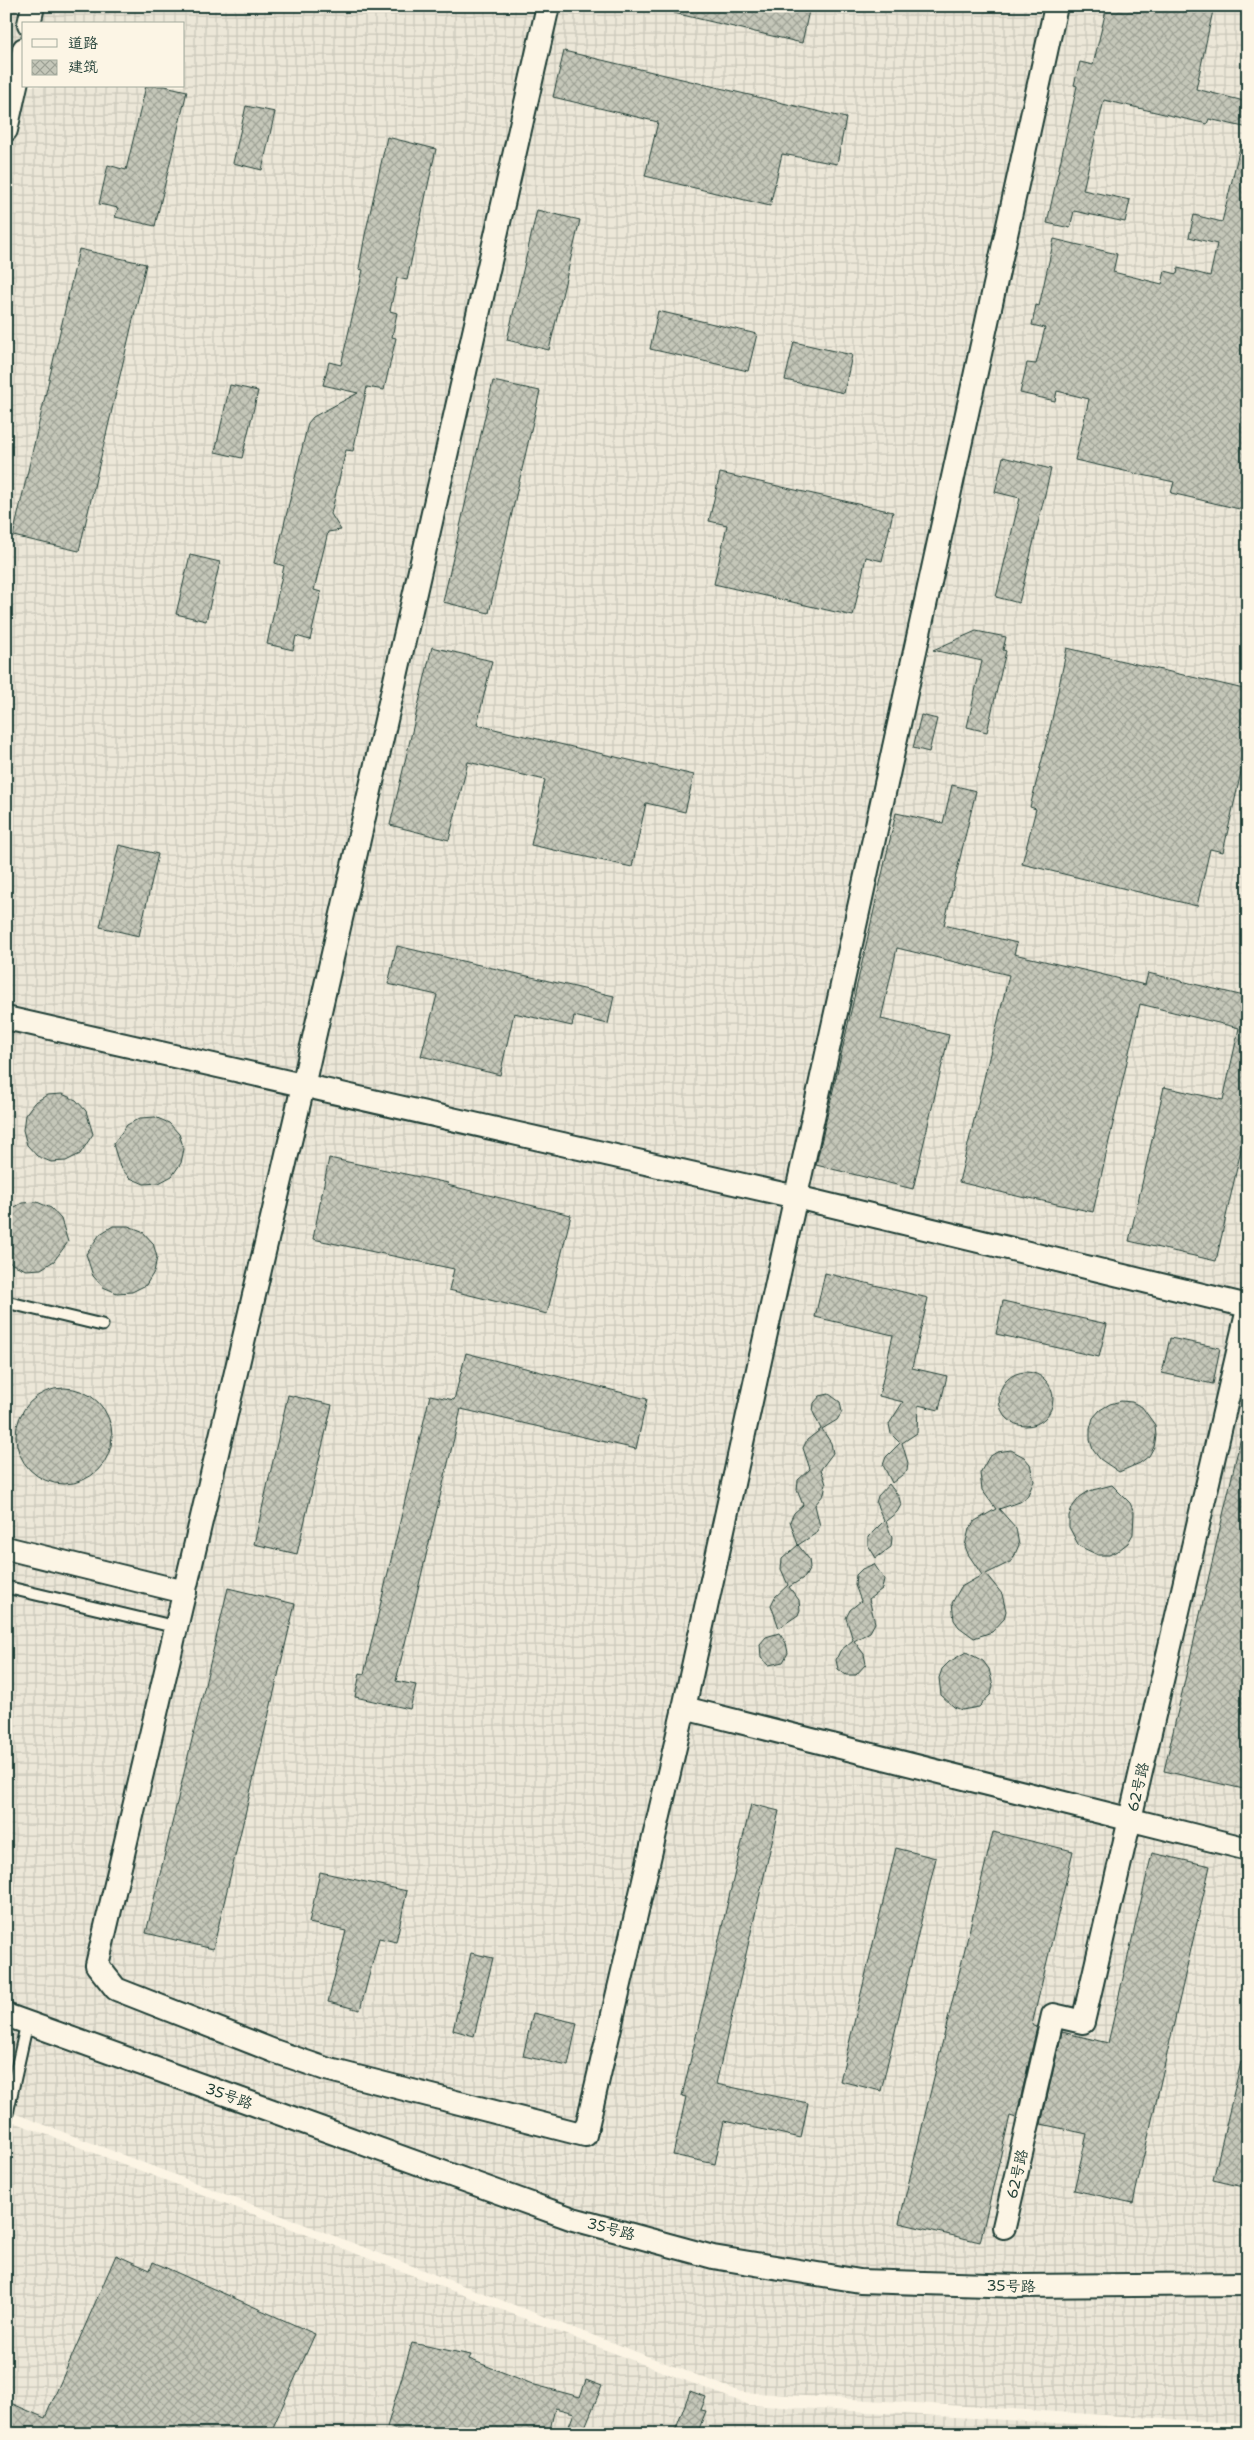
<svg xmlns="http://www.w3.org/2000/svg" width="1254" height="2440" viewBox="0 0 1254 2440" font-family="'Shantell Sans','LXGW WenKai TC',sans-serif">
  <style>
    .industrial { fill: url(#industrial-grid); fill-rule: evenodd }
    .building { fill: url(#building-cross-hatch); stroke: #1f3d34 }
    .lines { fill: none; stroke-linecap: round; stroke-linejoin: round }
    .service-casing { stroke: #1f3d34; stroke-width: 15 }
    .minor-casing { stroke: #1f3d34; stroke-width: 26 }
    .service { stroke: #fcf5e5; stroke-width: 11 }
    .minor { stroke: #fcf5e5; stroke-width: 22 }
    .labels { text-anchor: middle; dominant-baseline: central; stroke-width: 4.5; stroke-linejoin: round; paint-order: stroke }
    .street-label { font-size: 15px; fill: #1f3d34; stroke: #fcf5e5 }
  </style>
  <defs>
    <pattern id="industrial-grid" width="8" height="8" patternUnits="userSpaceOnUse" patternTransform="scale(1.25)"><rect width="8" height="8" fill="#ece7d8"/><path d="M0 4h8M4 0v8" fill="none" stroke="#cac7ba"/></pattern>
    <pattern id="building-cross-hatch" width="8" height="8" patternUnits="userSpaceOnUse" patternTransform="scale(1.25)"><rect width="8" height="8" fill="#c5c7b9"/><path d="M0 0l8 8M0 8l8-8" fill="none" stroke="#9fa397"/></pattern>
  </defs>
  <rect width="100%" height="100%" fill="#fcf5e5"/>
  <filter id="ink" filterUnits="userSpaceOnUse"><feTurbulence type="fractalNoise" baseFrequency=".02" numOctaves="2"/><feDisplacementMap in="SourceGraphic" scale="10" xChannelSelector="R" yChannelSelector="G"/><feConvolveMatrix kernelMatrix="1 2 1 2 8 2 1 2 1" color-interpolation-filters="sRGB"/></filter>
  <g filter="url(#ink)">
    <!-- industrial -->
    <g class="industrial">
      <path d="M6 6H1248V2424L741 2392 6 2110ZM24 24H184V86H24Z"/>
      <path d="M6 2119 749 2405 1248 2434H6Z"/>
    </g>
    <!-- building -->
    <g class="building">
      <path d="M674 6H810L802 43 674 13Z"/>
      <path d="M1107 6H1214L1196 89 1248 102V128L1209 119 1207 124 1104 100 1083 190 1130 200 1125 222 1074 211 1070 228 1047 223 1077 86 1074 85 1080 62 1093 65Z"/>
      <path d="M564 51 846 118 837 164 782 154 770 206 645 176 658 122 553 97Z"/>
      <path d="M146 86H165L187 91 155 226 115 217 118 208 99 204 108 165 126 170Z"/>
      <path d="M246 106 275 112 262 170 233 163Z"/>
      <path d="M387 137 436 149 407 280 397 278 390 311 397 313 392 337 396 338 384 390 367 387 353 451 346 450 331 514 341 530 328 532 314 590 321 592 310 640 296 636 293 650 267 644 284 566 275 563 308 423 313 417 358 393 323 385 329 362 341 365 363 270 359 269 365 235Z"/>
      <path d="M1241 143H1248V511L1171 493 1174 482 1075 460 1089 399 1057 391 1055 401 1020 393 1027 363 1036 364 1045 328 1032 325 1036 305 1039 306 1054 239 1117 254 1113 272 1162 284 1165 271 1177 274 1178 268 1210 276 1217 244 1189 237 1194 215 1222 222Z"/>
      <path d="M537 210 580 220 549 350 507 340Z"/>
      <path d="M79 249 146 264 79 551 13 536Z"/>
      <path d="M658 311 757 334 748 371 650 349Z"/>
      <path d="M794 342 852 355 844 393 785 380Z"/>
      <path d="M493 381 540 391 489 613 443 602Z"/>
      <path d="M230 385 258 391 242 458 215 452Z"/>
      <path d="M1003 457 1051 469 1019 603 996 597 1020 498 995 492Z"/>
      <path d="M720 473 893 512 882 561 866 557 853 616 714 584 727 525 709 521Z"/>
      <path d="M190 555 220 562 206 621 176 614Z"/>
      <path d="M976 631 1006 637 1003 650 1006 651 987 732 967 727 982 661 933 650Z"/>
      <path d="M432 647 492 661 477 725 694 775 685 812 646 803 632 867 531 845 545 780 468 762 449 840 390 825Z"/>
      <path d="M1067 648 1248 690V757L1245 768H1242L1223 852 1210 849 1197 906 1022 864 1036 809 1030 807 1051 724Z"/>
      <path d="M921 715 937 719 929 752 913 748Z"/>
      <path d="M952 785 976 791 944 925 1017 943 1014 954 1096 973 1145 985 1148 973 1248 997V1119L1216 1261 1129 1241 1164 1087 1223 1100 1239 1028 1140 1004 1093 1212 1025 1197V1198L959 1182 1009 975 897 948 881 1019 949 1035 913 1189 816 1165 896 813 943 823Z"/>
      <path d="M119 845 158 854 139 936 100 927Z"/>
      <path d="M397 946 614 996 608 1024 574 1016 572 1026 514 1013 500 1075 421 1056 437 995 388 984Z"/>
      <path d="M62 1094 76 1100 86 1111 93 1134 80 1154 66 1161 51 1162 37 1156 27 1145 23 1130 25 1115 34 1103 47 1095Z"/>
      <path d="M155 1117 169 1123 179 1134 184 1149 181 1163 172 1176 159 1183 144 1184 130 1178 120 1167 113 1144 127 1125 140 1118Z"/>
      <path d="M329 1158 448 1183 447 1185 571 1215 547 1314 449 1290 454 1269 313 1239Z"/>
      <path d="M37 1202 51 1208 61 1219 68 1242 54 1261 41 1269 26 1270 12 1264 6 1258V1212L22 1203Z"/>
      <path d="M113 1226H128L142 1231 153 1243 157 1257 154 1272 146 1285 132 1292 117 1293 103 1287 93 1276 86 1254 100 1234Z"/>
      <path d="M825 1273 928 1298 912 1368 947 1376 939 1410 918 1405 917 1433 902 1443 908 1463 907 1471 892 1483 883 1465 886 1457 900 1443 891 1434 889 1424 903 1402 879 1396 893 1335 815 1317Z"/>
      <path d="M1003 1301 1107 1324 1099 1357 996 1334Z"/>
      <path d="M1170 1338 1220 1348 1213 1384 1162 1373Z"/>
      <path d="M466 1353 647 1399 636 1449 461 1409 396 1681 416 1685 410 1709 355 1697 360 1673 364 1674 430 1395 454 1400Z"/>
      <circle cx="1026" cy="1399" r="27"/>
      <circle cx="64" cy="1436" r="48"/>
      <path d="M829 1394 840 1402 842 1412 837 1420 822 1429 831 1443 833 1453 821 1469 826 1484 824 1494 815 1505 820 1526 815 1534 798 1545 790 1521 794 1513 803 1505 797 1490 798 1480 810 1469 803 1448 807 1440 821 1429 813 1412 814 1403 820 1396Z"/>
      <path d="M288 1395 332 1405 297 1554 254 1544Z"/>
      <path d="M1121 1401 1132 1402 1142 1407 1155 1425 1156 1436 1154 1447 1149 1456 1140 1463 1119 1472 1100 1459 1093 1450 1090 1440V1429L1093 1418 1100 1410 1110 1404Z"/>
      <path d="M1241 1437 1248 1438V1790L1164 1771Z"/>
      <path d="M1011 1450 1024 1457 1030 1464 1034 1481 1027 1497 1020 1502 999 1509 1016 1528 1019 1545 1012 1561 986 1574 1002 1594 1006 1611 1004 1619 992 1632 974 1638 959 1627 954 1620 952 1603 961 1587 982 1575 968 1554 965 1546 969 1529 975 1521 996 1509 982 1490 980 1473 989 1457 997 1452Z"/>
      <path d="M889 1484 899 1497 901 1505 897 1512 886 1521 892 1538 891 1547 876 1558 868 1545V1537L884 1521 876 1503 878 1496Z"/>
      <path d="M1112 1485 1130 1503 1134 1512 1133 1534 1128 1543 1119 1550 1109 1555H1098L1079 1546 1069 1527V1516L1073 1506 1080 1497 1089 1491Z"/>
      <path d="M798 1545 809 1559 810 1568 805 1577 789 1587 799 1600 800 1610 798 1615 779 1628 771 1605 775 1597 788 1585 781 1569 782 1559Z"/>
      <path d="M874 1564 884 1579 882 1589 869 1599 875 1623 870 1632 854 1641 864 1654 866 1664 856 1675H846L838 1669 836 1660 840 1651 853 1640 846 1618 850 1610 861 1601 855 1585 856 1575 862 1569Z"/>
      <path d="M228 1588 295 1604 213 1949 146 1933Z"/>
      <path d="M779 1633 786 1643 788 1653 783 1662 769 1665 761 1658 760 1644 766 1637Z"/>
      <path d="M966 1652 983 1661 989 1669 993 1686 991 1694 979 1707 962 1710 954 1707 941 1695 939 1678 942 1669 949 1662Z"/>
      <path d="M751 1804 779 1811 716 2084 808 2103 801 2138 724 2121 715 2164 673 2155 686 2097 682 2096Z"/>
      <path d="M993 1832 1073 1851 1032 2025 1037 2027 1016 2118 1010 2116 980 2242 899 2223Z"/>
      <path d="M896 1848 936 1858 881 2091 840 2081Z"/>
      <path d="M1152 1853 1210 1866 1133 2203 1074 2190 1087 2134 1041 2124 1062 2032 1108 2043Z"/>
      <path d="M320 1872 407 1891 396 1942 379 1938 360 2010 328 2002 346 1931 309 1923Z"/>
      <path d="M471 1953 493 1958 474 2036 453 2030Z"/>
      <path d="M533 2013 577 2023 568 2066 523 2056Z"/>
      <path d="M1241 2062 1248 2063V2188L1213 2180Z"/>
      <path d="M116 2255 150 2270 153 2262 315 2334 270 2434H6V2401L45 2418Z"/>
      <path d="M412 2343 471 2355 469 2359 535 2385 580 2397 586 2380 602 2386 583 2432 569 2426 574 2413 555 2408 549 2434H412L387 2427Z"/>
      <path d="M690 2391 706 2397 701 2410 706 2411 697 2434H674Z"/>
    </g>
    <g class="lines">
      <!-- service casing -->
      <g class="service-casing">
        <g id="service">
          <path d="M6 1302 102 1325"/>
          <path d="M6 1587 176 1627"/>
          <path d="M6 2118 27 2023"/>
        </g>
      </g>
      <!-- minor casing -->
      <g class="minor-casing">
        <g id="minor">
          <path d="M548 6 303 1086 97 1965 116 1989 274 2051 326 2069 585 2135 684 1708 1056 6"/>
          <path d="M29 24 33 6"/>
          <path d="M6 130 24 49"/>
          <path d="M6 1018 796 1197 1248 1306"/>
          <path d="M6 1548 185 1592"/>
          <path d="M684 1708 1248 1849"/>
          <path d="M6 2015 573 2219 713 2257 860 2281 1020 2286 1248 2284"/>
          <path d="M1004 2227 1053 2015 1083 2022 1248 1309"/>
        </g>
      </g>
      <!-- service -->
      <use href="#service" class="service"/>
      <!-- minor -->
      <use href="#minor" class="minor"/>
    </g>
  </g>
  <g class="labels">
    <!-- street labels -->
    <g class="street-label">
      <text transform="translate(1138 1787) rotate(-77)">62号路</text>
      <text transform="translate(229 2096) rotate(20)">35号路</text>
      <text transform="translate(1017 2174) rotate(-77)">62号路</text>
      <text transform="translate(611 2229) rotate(15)">35号路</text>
      <text transform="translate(1011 2286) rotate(1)">35号路</text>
    </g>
  </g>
  <!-- margin -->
  <rect width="1254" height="2440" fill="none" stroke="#fcf5e5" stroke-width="25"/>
  <rect x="12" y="12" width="1229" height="2415" fill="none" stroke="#1f3d34" stroke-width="2" filter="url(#ink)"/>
  <!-- legend -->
  <rect x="22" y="22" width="162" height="65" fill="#fcf5e5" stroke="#a4ab9e"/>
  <rect x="32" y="39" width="25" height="8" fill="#fcf5e5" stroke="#a4ab9e"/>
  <text x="68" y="48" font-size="15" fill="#1f3d34">道路</text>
  <rect x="32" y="60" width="25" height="15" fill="url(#building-cross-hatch)" stroke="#a4ab9e"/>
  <text x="68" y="72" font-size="15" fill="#1f3d34">建筑</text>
</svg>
